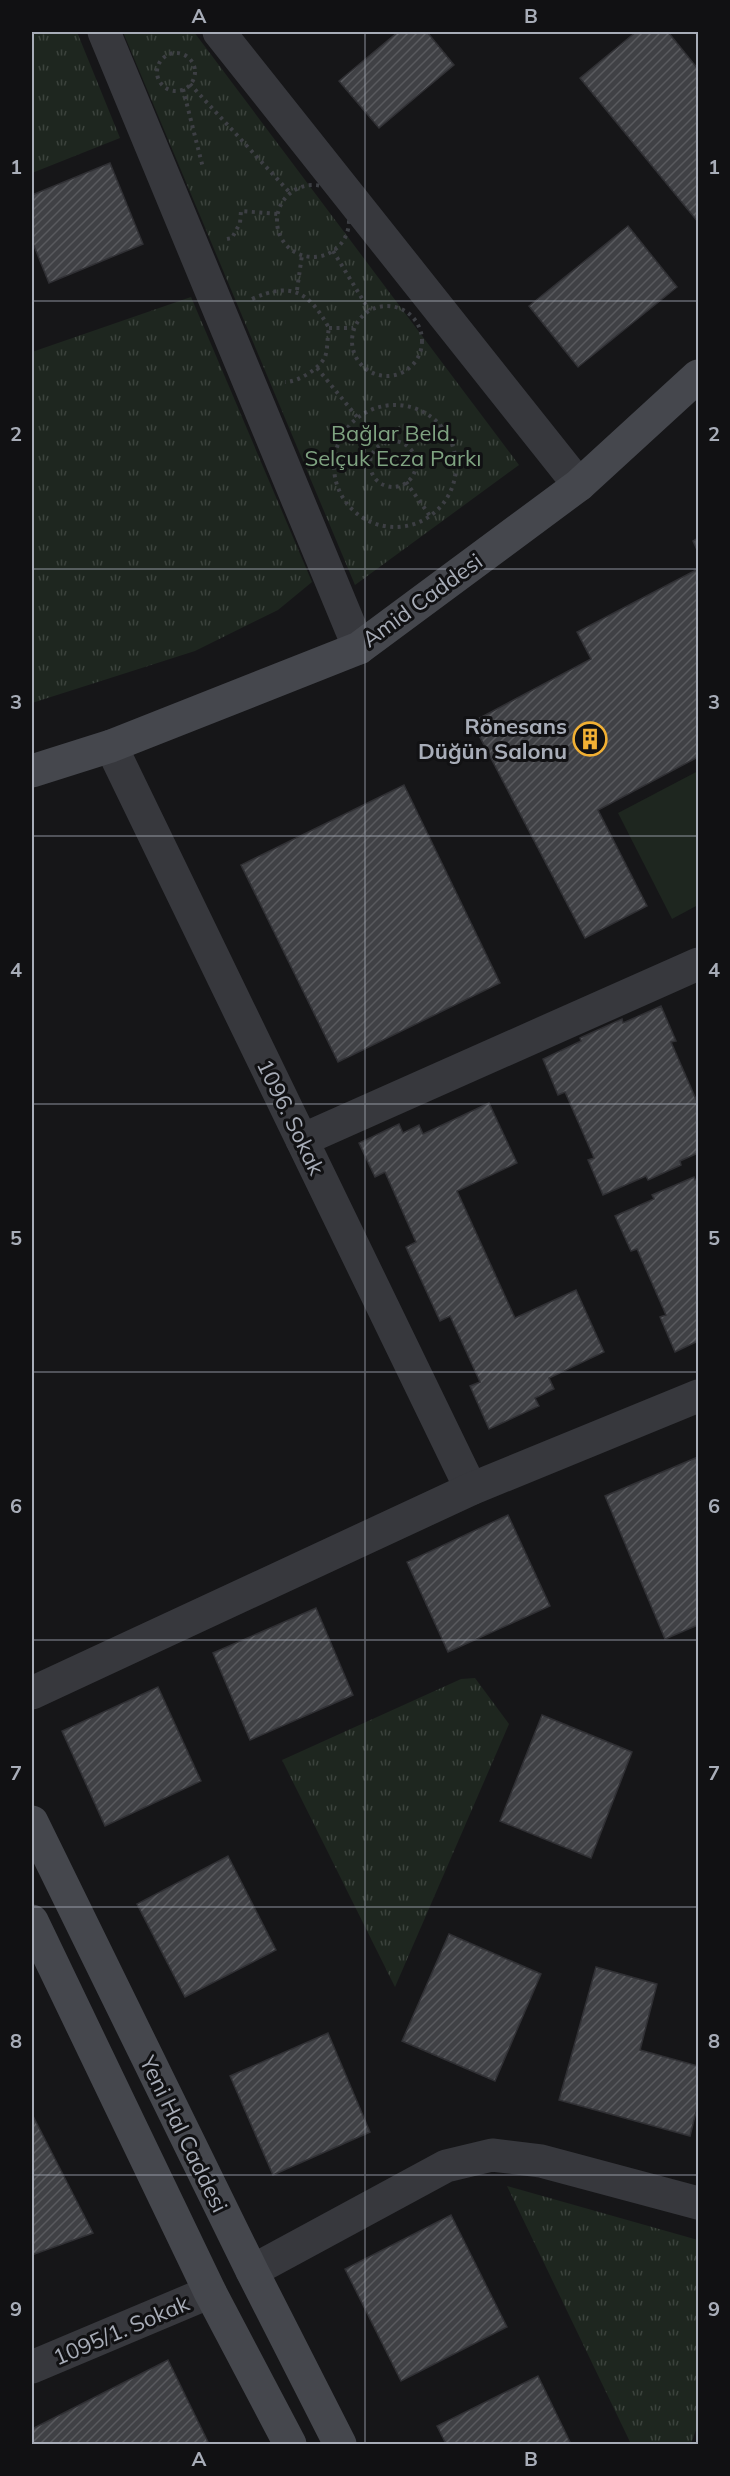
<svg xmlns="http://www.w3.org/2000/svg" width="730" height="2476" viewBox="0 0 730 2476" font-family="Mulish,sans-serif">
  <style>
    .grass { fill: url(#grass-tufts) }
    .garden { fill: #1e261f }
    .building { fill: url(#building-hatch); stroke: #303034; stroke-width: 1.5 }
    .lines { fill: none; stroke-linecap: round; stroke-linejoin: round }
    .path { stroke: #3d3f44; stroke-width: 4; stroke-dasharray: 3 4.5; stroke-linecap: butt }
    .street { stroke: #37383d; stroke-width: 33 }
    .secondary { stroke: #45474d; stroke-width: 33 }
    .grid { fill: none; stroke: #a8adb8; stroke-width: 1.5; stroke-opacity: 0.55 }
    .labels { text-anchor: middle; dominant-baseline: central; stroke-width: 6; stroke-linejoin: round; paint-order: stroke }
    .park-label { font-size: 22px; fill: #7fa381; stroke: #111113 }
    .street-label { font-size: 22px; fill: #a8adb8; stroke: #111113 }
    .poi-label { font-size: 22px; font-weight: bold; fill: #a8adb8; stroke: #111113; text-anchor: end }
    .neatline { fill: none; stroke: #a8adb8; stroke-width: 2 }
    .grid-label { font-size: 20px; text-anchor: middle; font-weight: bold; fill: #a8adb8 }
  </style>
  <defs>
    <pattern id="grass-tufts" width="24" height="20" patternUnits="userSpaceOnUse" patternTransform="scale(1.5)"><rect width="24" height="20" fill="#1e261f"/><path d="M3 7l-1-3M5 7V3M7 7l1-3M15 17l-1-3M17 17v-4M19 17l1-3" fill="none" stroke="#3c433d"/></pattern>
    <pattern id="building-hatch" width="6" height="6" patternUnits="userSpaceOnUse" patternTransform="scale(1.5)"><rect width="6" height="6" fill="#404145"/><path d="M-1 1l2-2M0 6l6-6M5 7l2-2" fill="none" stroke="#595a5e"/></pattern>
  </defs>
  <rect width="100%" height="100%" fill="#161618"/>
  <!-- grass -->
  <g class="grass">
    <path d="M32 32H77L120 138 32 173Z"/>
    <path d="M123 32H194L519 465 355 585Z"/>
    <path d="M191 297 312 582 278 610 195 651 32 703V352Z"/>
    <path d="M475 1678 509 1724 395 1987 282 1760 461 1679Z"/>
    <path d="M507 2186 698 2240V2424L691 2444H631Z"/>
  </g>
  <!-- garden -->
  <path class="garden" d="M698 771V905L672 919 618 813Z"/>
  <!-- building -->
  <g class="building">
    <path d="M398 32H427L454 65 379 128 339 81Z"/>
    <path d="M636 32H668L698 69V222L580 78Z"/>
    <path d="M110 163 143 244 49 283 32 241V195Z"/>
    <path d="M628 226 677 287 578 367 529 306Z"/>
    <path d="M698 538V552L693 541Z"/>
    <path d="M698 569V757L598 810 647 906 585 938 472 722 591 659 577 632Z"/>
    <path d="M404 785 500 983 338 1062 241 865Z"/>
    <path d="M661 1006 676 1041 671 1042 698 1104V1153L680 1161 681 1165 648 1180 646 1176 603 1195 588 1160 594 1158 565 1092 558 1095 543 1059 581 1041 580 1038 622 1019 623 1023Z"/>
    <path d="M489 1103 517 1163 457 1191 515 1318 576 1290 604 1352 549 1378 554 1389 535 1398 539 1406 489 1429 470 1386 480 1382 450 1316 440 1321 406 1247 416 1242 385 1172 375 1177 359 1143 399 1124 403 1133 419 1125 423 1134Z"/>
    <path d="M694 1177 695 1180 698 1178V1341L675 1352 660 1317 666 1315 637 1249 631 1251 615 1216 654 1199 652 1195Z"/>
    <path d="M698 1457V1625L665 1639 605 1496Z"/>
    <path d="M508 1515 550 1606 448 1652 407 1562Z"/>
    <path d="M316 1608 353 1695 250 1740 213 1653Z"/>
    <path d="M158 1687 201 1781 105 1826 62 1731Z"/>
    <path d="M542 1715 632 1752 591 1858 500 1821Z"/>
    <path d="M228 1856 276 1950 185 1997 137 1904Z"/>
    <path d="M449 1934 541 1974 495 2081 402 2041Z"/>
    <path d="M596 1967 657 1984 640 2050 698 2066V2104L690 2136 559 2100Z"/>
    <path d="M328 2033 370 2132 273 2175 230 2076Z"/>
    <path d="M32 2114 93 2233 32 2255Z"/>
    <path d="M451 2215 507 2327 401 2381 345 2269Z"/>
    <path d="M168 2360 209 2444H32V2429Z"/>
    <path d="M538 2376 571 2444H446L437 2426Z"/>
  </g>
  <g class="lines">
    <!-- path -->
    <g class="path">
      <circle cx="176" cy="72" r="19"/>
      <path d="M190 84 291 194"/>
      <path d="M183 89 203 168"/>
      <circle cx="313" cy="221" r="36"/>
      <path d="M227 239 232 238 240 223 241 211 278 214"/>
      <path d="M333 251 369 310"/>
      <path d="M297 290 302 255"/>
      <path d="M252 299C292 281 309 292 329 328 327 337 328 349 325 357 319 369 298 382 285 382"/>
      <circle cx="387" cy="341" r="35"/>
      <path d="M329 328H353"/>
      <path d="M317 368 358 418"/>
      <circle cx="395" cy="466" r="61"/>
      <circle cx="393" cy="464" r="23"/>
      <path d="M406 482 430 516"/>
    </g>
    <!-- street -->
    <g class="street">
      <path d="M104 32 359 648"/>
      <path d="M219 32 579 485"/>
      <path d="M111 746 471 1489"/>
      <path d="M302 1140 698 964"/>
      <path d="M32 1693 471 1489 698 1396"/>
      <path d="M252 2271 446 2166 492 2155 541 2161 698 2203"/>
      <path d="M32 2367 210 2292"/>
    </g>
    <!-- secondary -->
    <g class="secondary">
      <path d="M32 771 111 746 359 648 579 485 698 376"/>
      <path d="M32 1822 252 2271 340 2444"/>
      <path d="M32 1921 210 2292 290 2444"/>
    </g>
  </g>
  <!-- grid -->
  <path class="grid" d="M365 32V2444M32 301H698M32 569H698M32 836H698M32 1104H698M32 1372H698M32 1640H698M32 1907H698M32 2175H698"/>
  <!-- icons -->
  <defs>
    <g id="building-ring" transform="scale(1.725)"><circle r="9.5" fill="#111113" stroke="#f2b134" stroke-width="1.5"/><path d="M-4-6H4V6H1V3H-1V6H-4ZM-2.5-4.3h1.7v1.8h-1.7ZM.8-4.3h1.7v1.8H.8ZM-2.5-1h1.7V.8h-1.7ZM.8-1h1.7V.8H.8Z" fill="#f2b134"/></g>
  </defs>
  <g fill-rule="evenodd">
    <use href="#building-ring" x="590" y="739"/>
  </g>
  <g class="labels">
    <!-- park labels -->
    <g class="park-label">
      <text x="393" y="433">Bağlar Beld.<tspan x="393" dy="25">Selçuk Ecza Parkı</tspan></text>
    </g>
    <!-- street labels -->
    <g class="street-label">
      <text transform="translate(422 600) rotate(-36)">Amid Caddesi</text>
      <text transform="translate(291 1117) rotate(64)">1096. Sokak</text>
      <text transform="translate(184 2134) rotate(64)">Yeni Hal Caddesi</text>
      <text transform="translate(121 2330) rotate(-23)">1095/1. Sokak</text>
    </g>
    <!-- poi labels -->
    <g class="poi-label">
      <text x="567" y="726">Rönesans<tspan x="567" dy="25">Düğün Salonu</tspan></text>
    </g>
  </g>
  <!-- border -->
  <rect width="730" height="2476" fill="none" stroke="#111113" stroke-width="66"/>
  <rect x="33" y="33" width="664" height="2410" class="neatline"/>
  <g class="grid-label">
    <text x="199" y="23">A</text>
    <text x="531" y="23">B</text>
    <text x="16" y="174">1</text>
    <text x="714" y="174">1</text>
    <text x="16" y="441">2</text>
    <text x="714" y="441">2</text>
    <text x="16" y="709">3</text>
    <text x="714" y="709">3</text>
    <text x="16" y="977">4</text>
    <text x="714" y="977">4</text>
    <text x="16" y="1245">5</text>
    <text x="714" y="1245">5</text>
    <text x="16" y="1513">6</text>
    <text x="714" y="1513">6</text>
    <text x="16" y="1780">7</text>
    <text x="714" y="1780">7</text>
    <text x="16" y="2048">8</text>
    <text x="714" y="2048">8</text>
    <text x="16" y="2316">9</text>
    <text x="714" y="2316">9</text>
    <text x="199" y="2466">A</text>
    <text x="531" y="2466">B</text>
  </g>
</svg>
